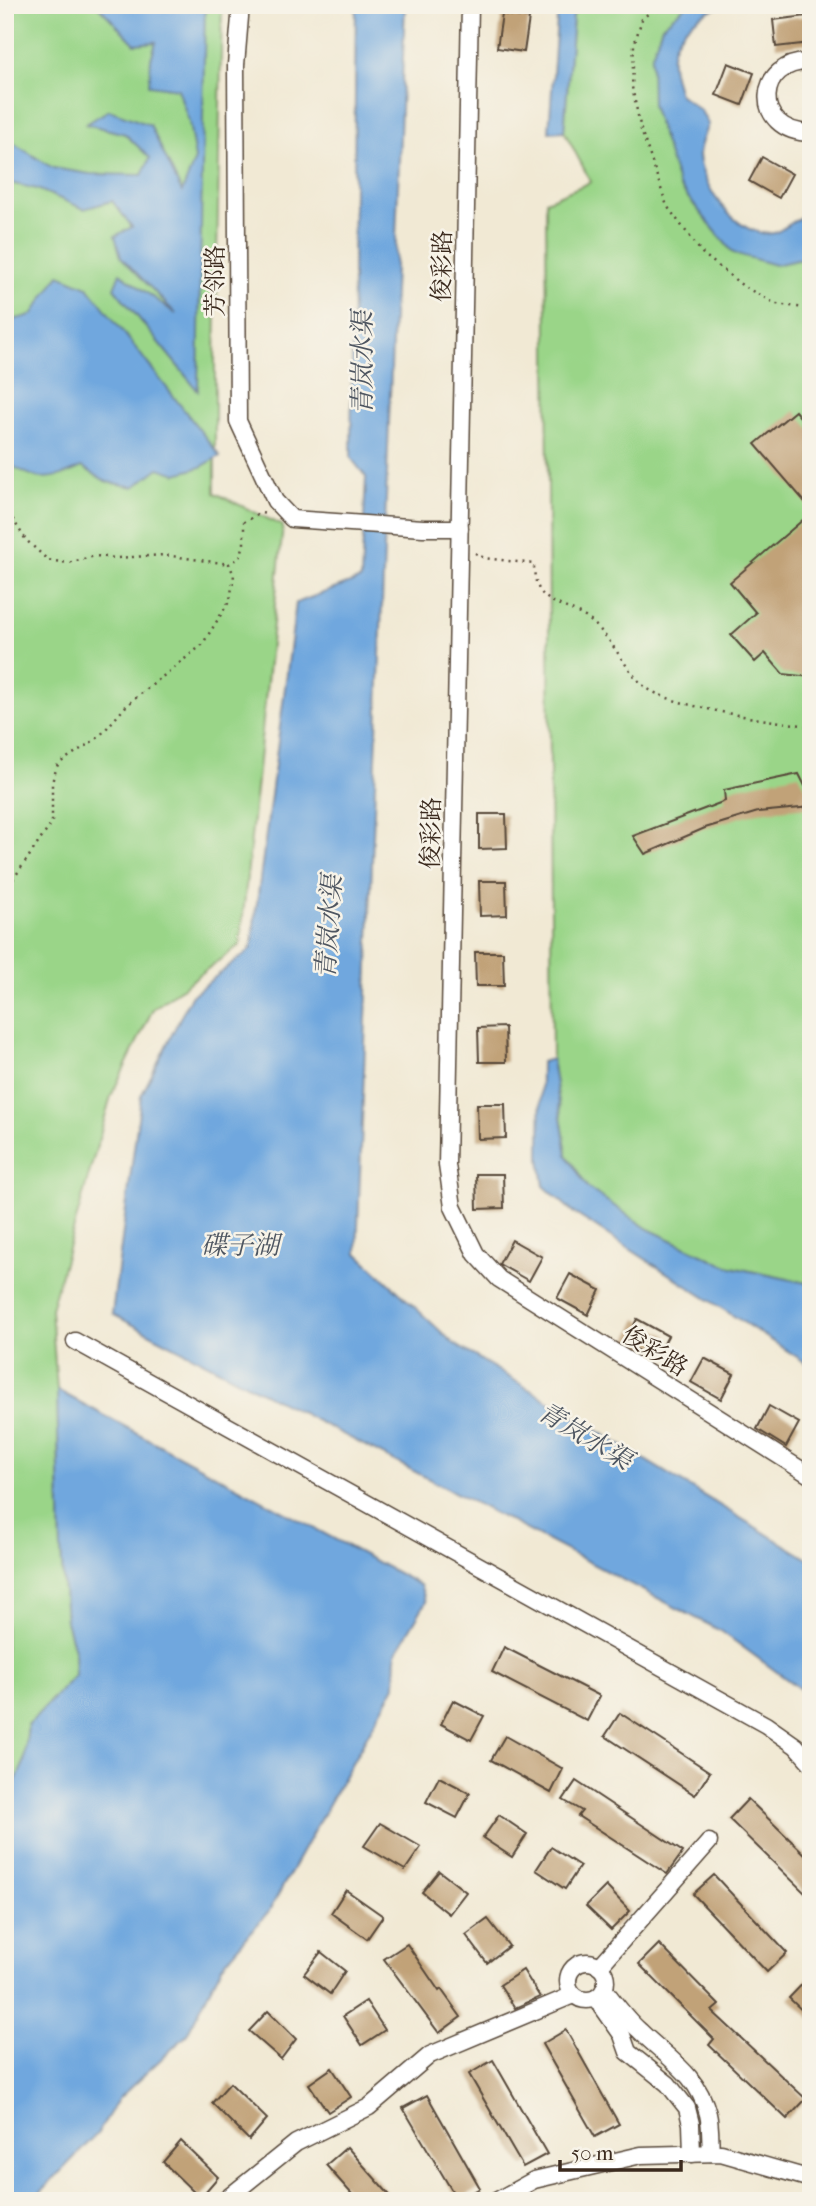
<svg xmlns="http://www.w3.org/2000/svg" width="816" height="2206" viewBox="0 0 816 2206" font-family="'IM FELL French Canon','Noto Serif SC',serif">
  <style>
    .green { fill: #9ad588; stroke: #6a8053; stroke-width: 2 }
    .water { fill: #70a7de; stroke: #56687e; stroke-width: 2 }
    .building { fill: #c1a278 }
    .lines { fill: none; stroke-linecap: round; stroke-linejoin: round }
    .minor-casing { stroke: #564739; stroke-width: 19 }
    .path { stroke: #564739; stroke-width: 2.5; stroke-dasharray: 2 5; stroke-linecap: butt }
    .minor { stroke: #fff; stroke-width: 16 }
    .labels { text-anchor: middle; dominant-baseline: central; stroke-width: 5; stroke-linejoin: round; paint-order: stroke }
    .street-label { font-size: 24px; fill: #3b2a1e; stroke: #f7f3e8 }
    .water-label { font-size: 26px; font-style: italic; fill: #4e5661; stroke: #f7f3e8 }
  </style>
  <rect width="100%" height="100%" fill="#f7f3e8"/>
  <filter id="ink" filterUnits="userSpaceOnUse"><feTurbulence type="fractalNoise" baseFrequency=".0143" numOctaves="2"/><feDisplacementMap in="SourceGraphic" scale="14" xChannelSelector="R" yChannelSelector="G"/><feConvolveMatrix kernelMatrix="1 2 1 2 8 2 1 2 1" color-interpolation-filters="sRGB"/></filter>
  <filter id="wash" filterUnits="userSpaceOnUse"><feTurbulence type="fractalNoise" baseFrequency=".00686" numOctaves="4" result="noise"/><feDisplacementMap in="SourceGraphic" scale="28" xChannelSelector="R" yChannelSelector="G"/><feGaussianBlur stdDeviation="1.57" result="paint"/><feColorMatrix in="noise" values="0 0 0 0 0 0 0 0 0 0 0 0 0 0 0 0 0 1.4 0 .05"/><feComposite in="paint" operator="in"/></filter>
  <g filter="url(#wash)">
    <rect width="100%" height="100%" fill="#f1e9d4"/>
    <!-- green -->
    <g class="green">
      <path d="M5 5H222L215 360V493L283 526 240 945 153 1009 111 1096 51 1309 57 1390 61 1549 66 1621 74 1650 75 1675 28 1725 24 1763 5 1804Z"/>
      <path d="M574 5H687L662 26 679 186 733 253 806 258 811 254V1284L727 1266 648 1229 588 1188 567 1155 552 1059 546 201 591 182 564 131Z"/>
    </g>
    <!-- water -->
    <g class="water">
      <path d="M97 5H205L198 391 114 288 120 273 176 314 121 257 115 236 132 227 112 201 84 209 37 189 5 182V138L53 168 90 174 142 175 150 158 125 134 86 124 109 110 150 125 182 192 195 159 189 122 178 89 149 85 151 59 156 42 135 44Z"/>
      <path d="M356 5H405L357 1253 453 1343 811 1561V1697L721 1631 112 1314 141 1096 191 996 251 949 296 603 361 579 366 477 351 458Z"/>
      <path d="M558 5H574L564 131 549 132Z"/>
      <path d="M687 5H727C704 9 675 30 672 55 670 67 676 82 679 94L701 111 708 124C705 133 699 145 699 155 701 187 738 239 774 233 780 232 802 215 811 211V254L806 258 775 265 733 253 679 186 652 105 651 58 662 26Z"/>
      <path d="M59 275 88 287 220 456 201 467 177 474 159 468 134 487 107 482 82 467C47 483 39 481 5 462V322L32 315Z"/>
      <path d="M552 1059 567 1155 588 1188 648 1229 727 1266 811 1284V1366L574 1213 544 1186 540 1159 541 1062Z"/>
      <path d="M57 1390 420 1585 426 1602 396 1653 395 1686 269 1911 222 1966 186 2036 119 2098 98 2133 32 2201H5V1804L24 1763 28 1725 75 1675 74 1650 66 1621 61 1549Z"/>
    </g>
    <g id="blocks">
      <!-- building -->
      <g class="building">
        <path d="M502 14 529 18 524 52 497 48Z"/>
        <path d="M807 16 810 43 776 47 773 20Z"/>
        <path d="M728 63 754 73 742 105 716 95Z"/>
        <path d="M762 157 792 174 779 198 749 181Z"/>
        <path d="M795 411 811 430V509L755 444Z"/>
        <path d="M811 513V677L783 674 765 653 755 662 731 635 756 613 730 582Z"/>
        <path d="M799 774 805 786H811V807L758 812 705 828 645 854 633 836 725 801 724 790Z"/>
        <path d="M479 814H506L507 848 479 849Z"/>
        <path d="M479 881H506L507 915 480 916Z"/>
        <path d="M475 952H503L504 986H476Z"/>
        <path d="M505 1027 506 1062H479L478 1028Z"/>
        <path d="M477 1104H505L506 1138 478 1139Z"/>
        <path d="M476 1174H503L504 1208 477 1209Z"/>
        <path d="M512 1240 542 1257 529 1281 499 1264Z"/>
        <path d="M570 1274 600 1290 588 1315 557 1298Z"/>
        <path d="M637 1319 668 1336 655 1360 625 1344Z"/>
        <path d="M704 1358 734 1374 721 1399 691 1382Z"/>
        <path d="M769 1406 799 1423 786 1447 757 1429Z"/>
        <path d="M504 1647 600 1696 587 1721 492 1672Z"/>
        <path d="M453 1700 484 1716 471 1740 441 1724Z"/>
        <path d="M620 1713 710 1772 695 1795 605 1736Z"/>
        <path d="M505 1736 563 1769 551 1793 491 1760Z"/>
        <path d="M439 1777 470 1793 457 1818 426 1802Z"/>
        <path d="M576 1781 683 1852 667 1874 578 1816 582 1811 563 1800Z"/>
        <path d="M748 1799 811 1860V1899L729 1819Z"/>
        <path d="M499 1815 527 1834 512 1857 483 1838Z"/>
        <path d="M380 1823 421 1847 405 1870 364 1846Z"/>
        <path d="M551 1847 580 1866 565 1889 536 1870Z"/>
        <path d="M439 1871 466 1892 449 1914 422 1892Z"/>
        <path d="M714 1875 787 1953 767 1972 693 1894Z"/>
        <path d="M606 1886 630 1911 611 1930 586 1906Z"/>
        <path d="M346 1890 383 1916 367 1939 331 1913Z"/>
        <path d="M488 1919 509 1946 487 1963 466 1935Z"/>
        <path d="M407 1944 439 1991 441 1989 461 2017 439 2033 384 1959Z"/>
        <path d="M659 1944 719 2005 712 2011 806 2099 787 2119 709 2045 714 2039 639 1964Z"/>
        <path d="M321 1952 345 1971 330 1994 304 1974Z"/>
        <path d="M523 1970 540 1997 515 2008 500 1985Z"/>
        <path d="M811 1975V2019L789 1998Z"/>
        <path d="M366 2001 385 2030 362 2045 343 2016Z"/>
        <path d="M268 2011 296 2039 281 2059 249 2031Z"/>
        <path d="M566 2030 619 2124 595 2137 542 2044Z"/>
        <path d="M493 2060 547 2154 523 2167 469 2074Z"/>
        <path d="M332 2068 351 2097 328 2112 309 2084Z"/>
        <path d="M230 2083 267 2119 249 2140 212 2103Z"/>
        <path d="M427 2095 480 2188 458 2201 403 2108Z"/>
        <path d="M181 2141 218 2177 200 2198 163 2162Z"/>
        <path d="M347 2147 395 2201H358L326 2165Z"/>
      </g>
    </g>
  </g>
  <g filter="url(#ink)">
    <use href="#blocks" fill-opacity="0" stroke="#564739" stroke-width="2"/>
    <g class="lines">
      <!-- minor casing -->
      <g class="minor-casing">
        <g id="minor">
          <path d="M241 5 236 65 238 421 275 501 292 519 423 528H460"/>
          <path d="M470 5 447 1165 453 1207 476 1254 499 1279 811 1476"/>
          <path d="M811 62C756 59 750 132 811 133"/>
          <path d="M75 1341 766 1725 796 1746 811 1763"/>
          <circle cx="587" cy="1981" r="19"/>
          <path d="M599 1967 709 1842"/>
          <path d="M604 1989C615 2003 626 2019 640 2031 667 2058 698 2074 708 2114 711 2126 710 2141 711 2153"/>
          <path d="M596 1998 622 2035 628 2052 668 2084 687 2108 691 2124 692 2154"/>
          <path d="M224 2201 296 2143 369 2107 430 2055 573 1995"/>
          <path d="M496 2201 534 2180 641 2155 721 2153 811 2179"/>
        </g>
      </g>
      <!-- path -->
      <g class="path">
        <path d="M658 5 642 19 634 45 632 87 641 130 667 206 702 253 743 286 776 304 811 309"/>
        <path d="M5 507 26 540 48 560 68 563 95 556 117 558 164 555 229 564"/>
        <path d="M475 553 484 558 534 564C534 605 557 600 585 617 612 635 621 665 644 686 668 707 776 722 811 726"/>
        <path d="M5 891 52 823V782L58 764 99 737 127 705 202 645 230 600 234 575 229 564 240 558 244 544V522L261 513 266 514"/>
      </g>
      <!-- minor -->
      <use href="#minor" class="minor"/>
    </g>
  </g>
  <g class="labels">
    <!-- street labels -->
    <g class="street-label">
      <text transform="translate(442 266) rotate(-89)">俊彩路</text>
      <text transform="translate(215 281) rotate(-90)">芳邻路</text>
      <text transform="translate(431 833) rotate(-89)">俊彩路</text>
      <text transform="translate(655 1351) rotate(32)">俊彩路</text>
    </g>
    <!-- water labels -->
    <g class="water-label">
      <text transform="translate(362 363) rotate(-90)">青岚水渠</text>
      <text transform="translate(329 927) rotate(-86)">青岚水渠</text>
      <text x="240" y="1245">碟子湖</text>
      <text transform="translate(585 1436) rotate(31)">青岚水渠</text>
    </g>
  </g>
  <!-- margin -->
  <rect width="816" height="2206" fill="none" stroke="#f7f3e8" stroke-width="28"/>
  <!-- scale -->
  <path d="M560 2160v10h121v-10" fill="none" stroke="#3b2a1e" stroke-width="3.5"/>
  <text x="571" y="2160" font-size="21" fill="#3b2a1e" stroke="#f7f3e8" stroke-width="5" paint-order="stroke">50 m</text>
</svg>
